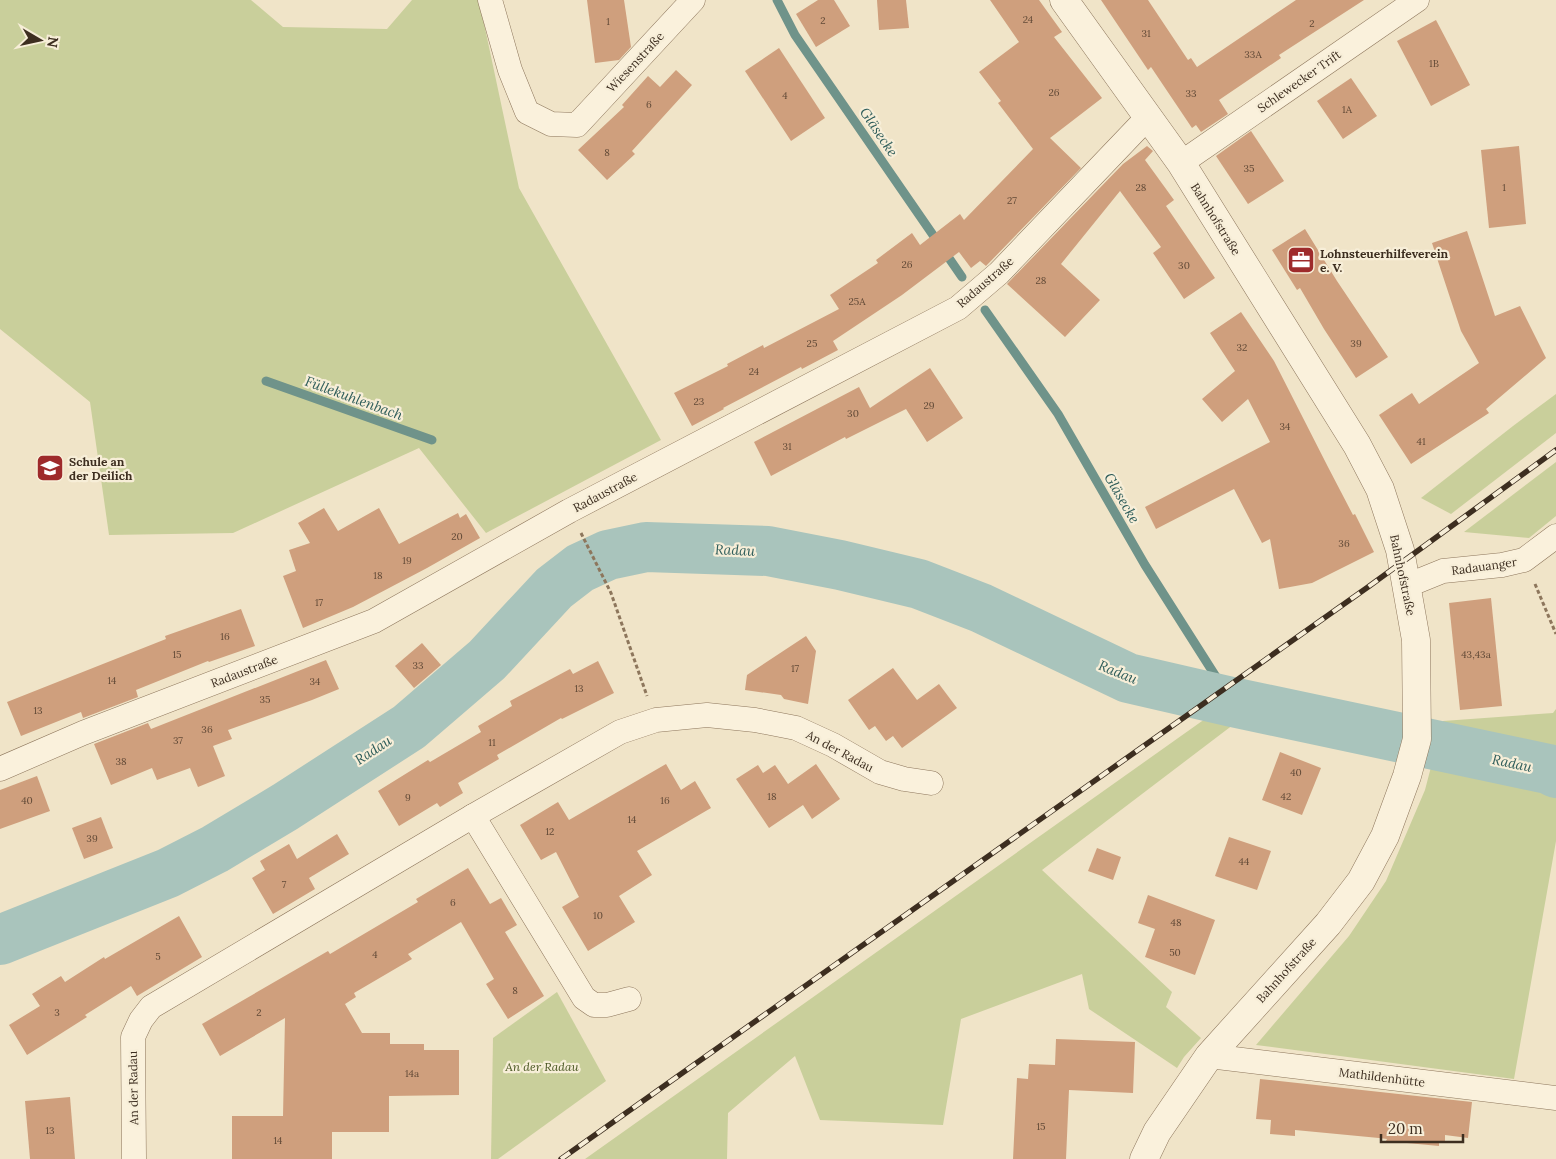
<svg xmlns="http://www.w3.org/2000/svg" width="1556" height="1159" viewBox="0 0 1556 1159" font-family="Lora,serif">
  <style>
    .green { fill: #c9cf9b }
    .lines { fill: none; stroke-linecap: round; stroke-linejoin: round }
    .stream { stroke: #6f938a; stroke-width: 9 }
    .river { stroke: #a9c4bc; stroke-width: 50 }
    .building { fill: #cf9f7d }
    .minor-casing { stroke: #8d765c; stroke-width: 25 }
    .tertiary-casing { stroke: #8d765c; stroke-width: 29 }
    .path { stroke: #8d765c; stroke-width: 3; stroke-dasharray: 4 2.5; stroke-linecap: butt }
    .minor { stroke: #faf1dc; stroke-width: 24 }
    .tertiary { stroke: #faf1dc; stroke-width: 28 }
    .rail-casing { stroke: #3d2e20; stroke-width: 5.5 }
    .rail { stroke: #f7eed8; stroke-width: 4; stroke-dasharray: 11; stroke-linecap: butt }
    .labels { text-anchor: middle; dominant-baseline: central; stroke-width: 4.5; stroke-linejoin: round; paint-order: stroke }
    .number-label { font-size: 10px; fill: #624a37 }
    .street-label { font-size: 12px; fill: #3d2e20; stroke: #f7eed8 }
    .poi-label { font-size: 12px; font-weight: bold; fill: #3d2e20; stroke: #f7eed8; text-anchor: start }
    .park-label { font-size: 12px; font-style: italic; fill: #4d5a26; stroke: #f7eed8 }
    .water-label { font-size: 14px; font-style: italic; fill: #2f5d5a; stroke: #f7eed8 }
  </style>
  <rect width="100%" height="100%" fill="#f0e4c8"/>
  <!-- green -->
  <g class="green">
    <path d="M0 0H251L283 27 387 29 412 0H479L519 188 661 440 486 533 419 448 233 533 109 535 90 402 0 329Z"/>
    <path d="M1556 394V433L1451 514 1421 498 1513 426Z"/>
    <path d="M1556 462V516L1529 538 1464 532Z"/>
    <path d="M1219 709 1246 715 1042 870 1172 992 1166 1007 1201 1038 1184 1057 1177 1068 1089 1009 1082 974 961 1019 943 1125 820 1120 795 1056 728 1113 727 1159H585Z"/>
    <path d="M1556 709V841L1514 1079 1256 1045 1349 936 1386 881 1425 790 1443 721 1553 713Z"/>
    <path d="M557 992 606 1081 498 1159H491L493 1038Z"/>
  </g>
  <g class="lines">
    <!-- stream -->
    <g class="stream">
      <path d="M777 0 795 35 962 277"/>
      <path d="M985 310 1058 414 1145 565 1232 702"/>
      <path d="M266 381 432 440"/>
    </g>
    <!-- river -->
    <path class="river" d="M0 940 168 873 215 849 285 807 409 727 487 660 554 588 580 568 608 555 646 547 768 551 840 565 919 584 981 608 1128 678 1232 702 1548 769 1556 773"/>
  </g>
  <!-- building -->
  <g class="building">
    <path d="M587 0H624L631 47 619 60 595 63Z"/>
    <path d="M818 0H834L850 26 816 47 796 14Z"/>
    <path d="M877 0H906L909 28 879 30Z"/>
    <path d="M990 0H1039L1062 32 1054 37 1102 98 1050 138 1081 168 986 266 980 261 971 268 959 252 902 295 833 341 838 350 802 369 801 367 723 408 724 409 692 426 674 393 728 366 727 364 763 345 764 348 839 309 830 295 878 263 876 260 912 233 920 245 960 214 964 220 1033 149 998 103 1001 101 979 72 1019 42Z"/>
    <path d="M1101 0H1148L1188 60 1191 58 1197 67 1296 0H1364L1279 55 1281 58 1219 100 1228 114 1201 132 1196 125 1192 128 1151 67 1148 70Z"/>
    <path d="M1436 20 1470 85 1431 106 1397 41Z"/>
    <path d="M779 48 825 118 791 141 745 71Z"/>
    <path d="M676 70 692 85 632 151 635 154 607 180 578 150 624 107 622 105 648 76 660 87Z"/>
    <path d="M1351 78 1377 116 1343 139 1317 101Z"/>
    <path d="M1251 131 1284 181 1248 204 1216 156Z"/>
    <path d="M1147 146 1153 151 1145 160 1174 200 1166 206 1215 278 1184 299 1153 253 1161 247 1120 191 1061 264 1100 300 1065 337 1007 284 1123 164Z"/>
    <path d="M1519 146 1526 224 1489 228 1481 150Z"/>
    <path d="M1305 229 1337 281 1388 357 1356 378 1324 329 1300 288 1297 290 1272 250Z"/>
    <path d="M1467 231 1495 316 1520 306 1546 358 1486 409 1489 413 1411 464 1379 415 1412 393 1419 404 1479 363 1461 331 1432 243Z"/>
    <path d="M1241 312 1274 361 1328 467 1353 515 1355 514 1374 552 1312 583 1279 589 1270 539 1262 543 1234 489 1156 529 1145 507 1270 442 1248 399 1222 422 1202 399 1235 371 1210 333Z"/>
    <path d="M930 368 963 418 927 442 906 409 846 439 845 437 771 476 754 442 859 387 870 408Z"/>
    <path d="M324 508 338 531 379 508 399 544 458 513 460 518 466 514 480 538 427 568 353 607 303 628 283 576 296 571 289 550 310 543 298 523Z"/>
    <path d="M1491 598 1502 706 1460 710 1449 603Z"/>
    <path d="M241 609 255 646 209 662 208 661 136 690 138 697 83 718 81 712 21 736 7 702 166 639 165 636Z"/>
    <path d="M806 636 816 651 808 704 784 699 781 695 745 690 747 675Z"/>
    <path d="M422 643 441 665 414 688 395 666Z"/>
    <path d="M326 660 339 689 312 700 228 730 232 739 213 746 225 776 198 787 190 768 157 780 152 768 111 785 94 744 148 723 151 729Z"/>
    <path d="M598 661 614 693 562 719 561 718 497 755 499 759 458 783 463 793 440 807 437 803 399 826 378 791 428 760 430 762 481 732 478 726 512 706 510 701 570 669 573 674Z"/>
    <path d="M893 668 917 700 939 684 957 708 902 748 893 736 886 741 875 726 869 730 848 700Z"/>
    <path d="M1280 752 1321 768 1302 815 1262 800Z"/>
    <path d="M666 764 681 790 695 781 711 808 637 851 652 875 619 896 635 922 588 951 562 907 579 897 556 852 541 860 520 825 558 802 569 820Z"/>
    <path d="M816 764 840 799 812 819 803 805 769 828 736 779 758 765 763 773 775 765 788 784Z"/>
    <path d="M37 776 50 811 0 829V790Z"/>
    <path d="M101 817 113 848 84 859 72 828Z"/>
    <path d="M337 834 349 854 309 878 315 889 273 914 252 878 265 870 260 861 289 844 297 859Z"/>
    <path d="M1229 837 1271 851 1257 890 1215 876Z"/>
    <path d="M1097 848 1121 857 1113 880 1088 871Z"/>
    <path d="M468 868 490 904 501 898 517 925 505 932 544 996 508 1019 486 984 494 979 461 922 408 954 412 959 354 993 356 997 345 1004 362 1033H390V1044H424V1050H459V1095L389 1096V1132H332V1159H232V1116H283L285 1018 220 1056 202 1024 328 951 330 954 418 902 416 899Z"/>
    <path d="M1148 895 1215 920 1195 975 1145 957 1155 929 1138 923Z"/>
    <path d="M179 916 202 957 137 996 131 986 85 1015 87 1017 27 1055 9 1025 40 1006 32 994 61 976 65 982 104 957 105 959Z"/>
    <path d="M1056 1039 1135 1042 1133 1093 1069 1090 1066 1159H1013L1017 1078 1028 1079 1029 1064 1055 1065Z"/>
    <path d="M1260 1079 1472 1102 1468 1138 1445 1135V1142L1439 1141V1146L1386 1141 1387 1139 1379 1138 1295 1130V1136L1270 1134 1271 1120 1256 1119Z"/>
    <path d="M70 1097 75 1159H30L25 1101Z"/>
  </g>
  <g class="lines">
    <!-- minor casing -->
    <g class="minor-casing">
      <g id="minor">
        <path d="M490 0 510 70 527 112 551 124 577 125 693 0"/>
        <path d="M1181 163 1417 0"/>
        <path d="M1406 586 1443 571 1502 565 1524 560 1556 536"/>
        <path d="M0 769 83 733 374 621 569 511 958 308 999 273 1148 117"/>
        <path d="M473 816 584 998 594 1005H607L629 999"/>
        <path d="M1209 1056 1556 1098"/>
        <path d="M134 1159 133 1037 141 1020 151 1007 473 816 620 732 656 720 707 715 755 720 796 728 833 745 880 772 904 779 931 783"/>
      </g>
    </g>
    <!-- tertiary casing -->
    <g class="tertiary-casing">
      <path id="tertiary" d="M1064 0 1181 163 1357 445 1380 489 1400 550 1416 640 1417 739 1407 776 1385 836 1361 881 1328 924 1209 1056 1157 1132 1144 1159"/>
    </g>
    <!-- path -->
    <g class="path">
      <path d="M581 533 611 593 647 696"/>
      <path d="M1535 584 1556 634"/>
    </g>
    <!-- minor -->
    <use href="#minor" class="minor"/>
    <!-- tertiary -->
    <use href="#tertiary" class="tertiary"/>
    <!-- rail casing -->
    <g class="rail-casing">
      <path id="rail" d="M561 1159 1368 587 1556 450"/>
    </g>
    <!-- rail -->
    <use href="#rail" class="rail"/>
  </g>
  <!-- icons -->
  <defs>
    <g id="office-square" transform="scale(1.4375)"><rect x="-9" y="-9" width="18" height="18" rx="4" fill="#9e2a2b" stroke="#f7eed8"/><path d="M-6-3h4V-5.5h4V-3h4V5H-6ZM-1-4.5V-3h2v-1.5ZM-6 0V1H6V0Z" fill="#fff"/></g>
    <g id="school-square" transform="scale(1.4375)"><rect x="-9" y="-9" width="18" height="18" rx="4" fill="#9e2a2b" stroke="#f7eed8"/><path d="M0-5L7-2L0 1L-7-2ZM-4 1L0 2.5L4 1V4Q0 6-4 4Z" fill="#fff"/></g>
  </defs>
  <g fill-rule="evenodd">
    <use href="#office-square" x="1301" y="260"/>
    <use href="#school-square" x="50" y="468"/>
  </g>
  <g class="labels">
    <!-- number labels -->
    <g class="number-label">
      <text x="1028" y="19">24</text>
      <text x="823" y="20">2</text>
      <text x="608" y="21">1</text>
      <text x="1312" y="23">2</text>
      <text x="1146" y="33">31</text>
      <text x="1253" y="54">33A</text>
      <text x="1434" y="63">1B</text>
      <text x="1054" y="92">26</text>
      <text x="1191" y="93">33</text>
      <text x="785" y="95">4</text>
      <text x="649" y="104">6</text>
      <text x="1347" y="109">1A</text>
      <text x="607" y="152">8</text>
      <text x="1249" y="168">35</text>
      <text x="1141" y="187">28</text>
      <text x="1504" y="187">1</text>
      <text x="1012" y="200">27</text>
      <text x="907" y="264">26</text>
      <text x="1184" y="265">30</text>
      <text x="1041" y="280">28</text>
      <text x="857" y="301">25A</text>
      <text x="812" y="343">25</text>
      <text x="1356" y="343">39</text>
      <text x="1242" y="347">32</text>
      <text x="754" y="371">24</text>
      <text x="699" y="401">23</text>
      <text x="929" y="405">29</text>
      <text x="853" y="413">30</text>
      <text x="1285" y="426">34</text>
      <text x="1421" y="441">41</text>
      <text x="787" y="446">31</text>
      <text x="457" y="536">20</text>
      <text x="1344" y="543">36</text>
      <text x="407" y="560">19</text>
      <text x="378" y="575">18</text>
      <text x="319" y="602">17</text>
      <text x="225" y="636">16</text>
      <text x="177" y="654">15</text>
      <text x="1476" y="654">43,43a</text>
      <text x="418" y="665">33</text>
      <text x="795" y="668">17</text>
      <text x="112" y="680">14</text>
      <text x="315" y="681">34</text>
      <text x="579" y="688">13</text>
      <text x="265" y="699">35</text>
      <text x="38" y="710">13</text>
      <text x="207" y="729">36</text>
      <text x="178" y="740">37</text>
      <text x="492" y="742">11</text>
      <text x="121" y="761">38</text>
      <text x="1296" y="772">40</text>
      <text x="772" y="796">18</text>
      <text x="1286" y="796">42</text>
      <text x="408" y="797">9</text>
      <text x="27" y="800">40</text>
      <text x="665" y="800">16</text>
      <text x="632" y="819">14</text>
      <text x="550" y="831">12</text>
      <text x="92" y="838">39</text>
      <text x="1244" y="861">44</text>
      <text x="284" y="884">7</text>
      <text x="453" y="902">6</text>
      <text x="598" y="915">10</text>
      <text x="1176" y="922">48</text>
      <text x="1175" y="952">50</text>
      <text x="375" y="954">4</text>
      <text x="158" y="956">5</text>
      <text x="515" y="990">8</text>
      <text x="57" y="1012">3</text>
      <text x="259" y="1012">2</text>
      <text x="412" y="1073">14a</text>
      <text x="1041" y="1126">15</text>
      <text x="50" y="1130">13</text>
      <text x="278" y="1140">14</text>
    </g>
    <!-- street labels -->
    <g class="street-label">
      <text transform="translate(635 62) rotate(-47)">Wiesenstraße</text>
      <text transform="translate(1299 81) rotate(-35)">Schlewecker Trift</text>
      <text transform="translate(1216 219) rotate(58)">Bahnhofstraße</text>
      <text transform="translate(985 282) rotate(-41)">Radaustraße</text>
      <text transform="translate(605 492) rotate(-28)">Radaustraße</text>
      <text transform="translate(1484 566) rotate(-8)">Radauanger</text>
      <text transform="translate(1403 575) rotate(78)">Bahnhofstraße</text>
      <text transform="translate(244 671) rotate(-21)">Radaustraße</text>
      <text transform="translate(840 751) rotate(28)">An der Radau</text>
      <text transform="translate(1286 970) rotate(-48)">Bahnhofstraße</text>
      <text transform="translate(1382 1077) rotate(7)">Mathildenhütte</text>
      <text transform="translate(133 1088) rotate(-91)">An der Radau</text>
    </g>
    <!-- poi labels -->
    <g class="poi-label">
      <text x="1320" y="253">Lohnsteuerhilfeverein<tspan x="1320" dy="14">e. V.</tspan></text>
      <text x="69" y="461">Schule an<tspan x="69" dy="14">der Deilich</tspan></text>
    </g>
    <!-- park labels -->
    <g class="park-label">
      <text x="542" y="1066">An der Radau</text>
    </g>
    <!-- water labels -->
    <g class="water-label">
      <text transform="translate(879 132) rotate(56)">Gläsecke</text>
      <text transform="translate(354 398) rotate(20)">Füllekuhlenbach</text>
      <text transform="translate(1122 498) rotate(60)">Gläsecke</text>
      <text transform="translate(735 550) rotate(2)">Radau</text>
      <text transform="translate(1118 672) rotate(22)">Radau</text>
      <text transform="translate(373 750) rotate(-33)">Radau</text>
      <text transform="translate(1512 763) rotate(12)">Radau</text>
    </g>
  </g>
  <!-- north arrow -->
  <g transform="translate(40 40) rotate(99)" stroke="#f7eed8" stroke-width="4" paint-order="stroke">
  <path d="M0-4L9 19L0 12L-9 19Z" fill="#3d2e20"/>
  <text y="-8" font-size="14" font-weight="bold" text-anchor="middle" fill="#3d2e20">N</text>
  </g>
  <!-- scale -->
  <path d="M1381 1134v8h82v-8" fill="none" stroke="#3d2e20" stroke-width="2.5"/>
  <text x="1388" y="1134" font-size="15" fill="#3d2e20" stroke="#f7eed8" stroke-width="4" paint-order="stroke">20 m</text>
</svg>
